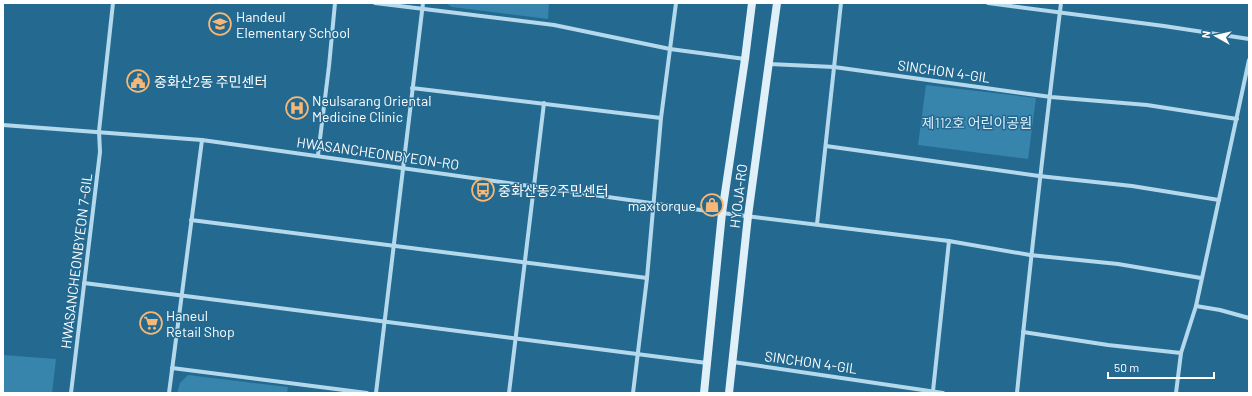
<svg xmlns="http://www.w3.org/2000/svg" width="1252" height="396" viewBox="0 0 1252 396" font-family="Barlow,'Noto Sans KR',sans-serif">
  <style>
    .green { fill: #3784ad }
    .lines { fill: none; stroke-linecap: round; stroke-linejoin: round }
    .street { stroke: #b4d9ec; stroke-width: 4 }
    .secondary { stroke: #e0f0f9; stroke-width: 8 }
    .labels { text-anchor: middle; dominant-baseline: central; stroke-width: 3; stroke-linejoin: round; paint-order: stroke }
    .poi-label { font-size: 14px; fill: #fff; stroke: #236990; text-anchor: start }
    .street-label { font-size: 14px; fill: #fff; stroke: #236990 }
    .park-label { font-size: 14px; fill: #d9eef9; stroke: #236990 }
  </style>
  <rect width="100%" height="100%" fill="#236990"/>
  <!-- green -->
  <g class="green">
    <path d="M445 3H549L548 19 452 7Z"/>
    <path d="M926 85 1036 98 1028 159 918 145Z"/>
    <path d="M3 355 56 359 52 393H3Z"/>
    <path d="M188 375 288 387 287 393H177L180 383Z"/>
  </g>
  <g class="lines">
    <!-- street -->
    <g class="street">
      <path d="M375 3 554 25 670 49 745 59"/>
      <path d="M988 3 1164 26 1249 39"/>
      <path d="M769 64 834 67 1051 97 1147 105 1237 119"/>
      <path d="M412 88 661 118"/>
      <path d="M3 125 202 140 722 213 949 241 1030 255 1118 264 1201 278"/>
      <path d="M826 146 1039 176 1132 186 1219 200"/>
      <path d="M318 155 329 66 335 3"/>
      <path d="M191 220 647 278"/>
      <path d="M817 224 841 3"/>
      <path d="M84 283 707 363"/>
      <path d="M1196 306 1220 310 1249 318"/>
      <path d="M1023 332 1108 345 1181 353"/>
      <path d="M733 362 943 393"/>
      <path d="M172 368 367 393"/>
      <path d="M933 391 949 241"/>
      <path d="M71 393 100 152 99 131 113 3"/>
      <path d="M169 393 202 140"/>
      <path d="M376 393 423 3"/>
      <path d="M509 393 544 103"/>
      <path d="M633 393 647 278 661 118 676 3"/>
      <path d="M1017 393C1030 263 1045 133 1061 3"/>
      <path d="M1176 393 1181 353 1196 306 1249 60"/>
    </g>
    <!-- secondary -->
    <g class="secondary">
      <path d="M704 393 722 213 745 59 752 3"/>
      <path d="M729 393 748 216 777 3"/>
    </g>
  </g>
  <!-- icons -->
  <defs>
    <g id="school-ring" transform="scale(1.15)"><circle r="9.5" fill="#236990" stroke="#f7b877" stroke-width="1.5"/><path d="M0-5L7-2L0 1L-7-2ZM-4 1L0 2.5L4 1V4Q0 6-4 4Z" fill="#f7b877"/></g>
    <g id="civic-ring" transform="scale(1.15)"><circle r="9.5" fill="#236990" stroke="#f7b877" stroke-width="1.5"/><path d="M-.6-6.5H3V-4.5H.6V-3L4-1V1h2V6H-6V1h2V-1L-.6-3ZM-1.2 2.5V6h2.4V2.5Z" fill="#f7b877"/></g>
    <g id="hospital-ring" transform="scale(1.15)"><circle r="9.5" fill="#236990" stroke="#f7b877" stroke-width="1.5"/><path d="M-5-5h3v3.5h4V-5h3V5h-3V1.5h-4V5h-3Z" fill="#f7b877"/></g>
    <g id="bus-ring" transform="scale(1.15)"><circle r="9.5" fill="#236990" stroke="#f7b877" stroke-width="1.5"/><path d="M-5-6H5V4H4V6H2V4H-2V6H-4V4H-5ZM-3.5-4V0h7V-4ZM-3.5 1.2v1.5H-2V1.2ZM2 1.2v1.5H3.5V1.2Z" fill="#f7b877"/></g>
    <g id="shop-ring" transform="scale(1.15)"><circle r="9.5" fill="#236990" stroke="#f7b877" stroke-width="1.5"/><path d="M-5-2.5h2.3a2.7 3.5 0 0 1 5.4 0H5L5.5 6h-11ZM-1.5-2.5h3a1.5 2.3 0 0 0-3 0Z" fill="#f7b877"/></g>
    <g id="supermarket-ring" transform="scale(1.15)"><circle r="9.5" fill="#236990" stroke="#f7b877" stroke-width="1.5"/><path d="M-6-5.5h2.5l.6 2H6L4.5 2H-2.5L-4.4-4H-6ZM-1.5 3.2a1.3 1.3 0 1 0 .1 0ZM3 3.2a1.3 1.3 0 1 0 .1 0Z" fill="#f7b877"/></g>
  </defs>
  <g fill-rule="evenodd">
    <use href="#school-ring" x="220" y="24"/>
    <use href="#civic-ring" x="138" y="81"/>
    <use href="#hospital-ring" x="297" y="108"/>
    <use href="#bus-ring" x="483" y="190"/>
    <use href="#shop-ring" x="712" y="205"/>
    <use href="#supermarket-ring" x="151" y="323"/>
  </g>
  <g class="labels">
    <!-- poi labels -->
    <g class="poi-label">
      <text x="236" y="16">Handeul<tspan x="236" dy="16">Elementary School</tspan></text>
      <text x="154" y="81">중화산2동 주민센터</text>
      <text x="312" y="100">Neulsarang Oriental<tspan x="312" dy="16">Medicine Clinic</tspan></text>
      <text x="498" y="190">중화산동2주민센터</text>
      <text x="696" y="205" text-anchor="end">max torque</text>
      <text x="166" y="315">Haneul<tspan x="166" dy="16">Retail Shop</tspan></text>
    </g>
    <!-- street labels -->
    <g class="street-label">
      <text transform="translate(944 71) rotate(8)">SINCHON 4-GIL</text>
      <text transform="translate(378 153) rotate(8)">HWASANCHEONBYEON-RO</text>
      <text transform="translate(738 196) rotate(-83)">HYOJA-RO</text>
      <text transform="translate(76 261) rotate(-83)">HWASANCHEONBYEON 7-GIL</text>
      <text transform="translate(811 362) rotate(8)">SINCHON 4-GIL</text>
    </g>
    <!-- park labels -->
    <g class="park-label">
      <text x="977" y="122">제112호 어린이공원</text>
    </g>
  </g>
  <!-- border -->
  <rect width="1252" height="396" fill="none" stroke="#ffffff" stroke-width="8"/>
  <!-- north arrow -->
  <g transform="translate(1216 36) rotate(278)" stroke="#236990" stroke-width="3" paint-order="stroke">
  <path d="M0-3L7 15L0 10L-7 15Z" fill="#ffffff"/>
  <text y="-6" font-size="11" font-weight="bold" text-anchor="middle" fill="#ffffff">N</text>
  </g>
  <!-- scale -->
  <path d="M1108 372v6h106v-6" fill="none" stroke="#ffffff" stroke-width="2"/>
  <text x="1114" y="372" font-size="12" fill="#ffffff" stroke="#236990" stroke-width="3" paint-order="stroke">50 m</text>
</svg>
